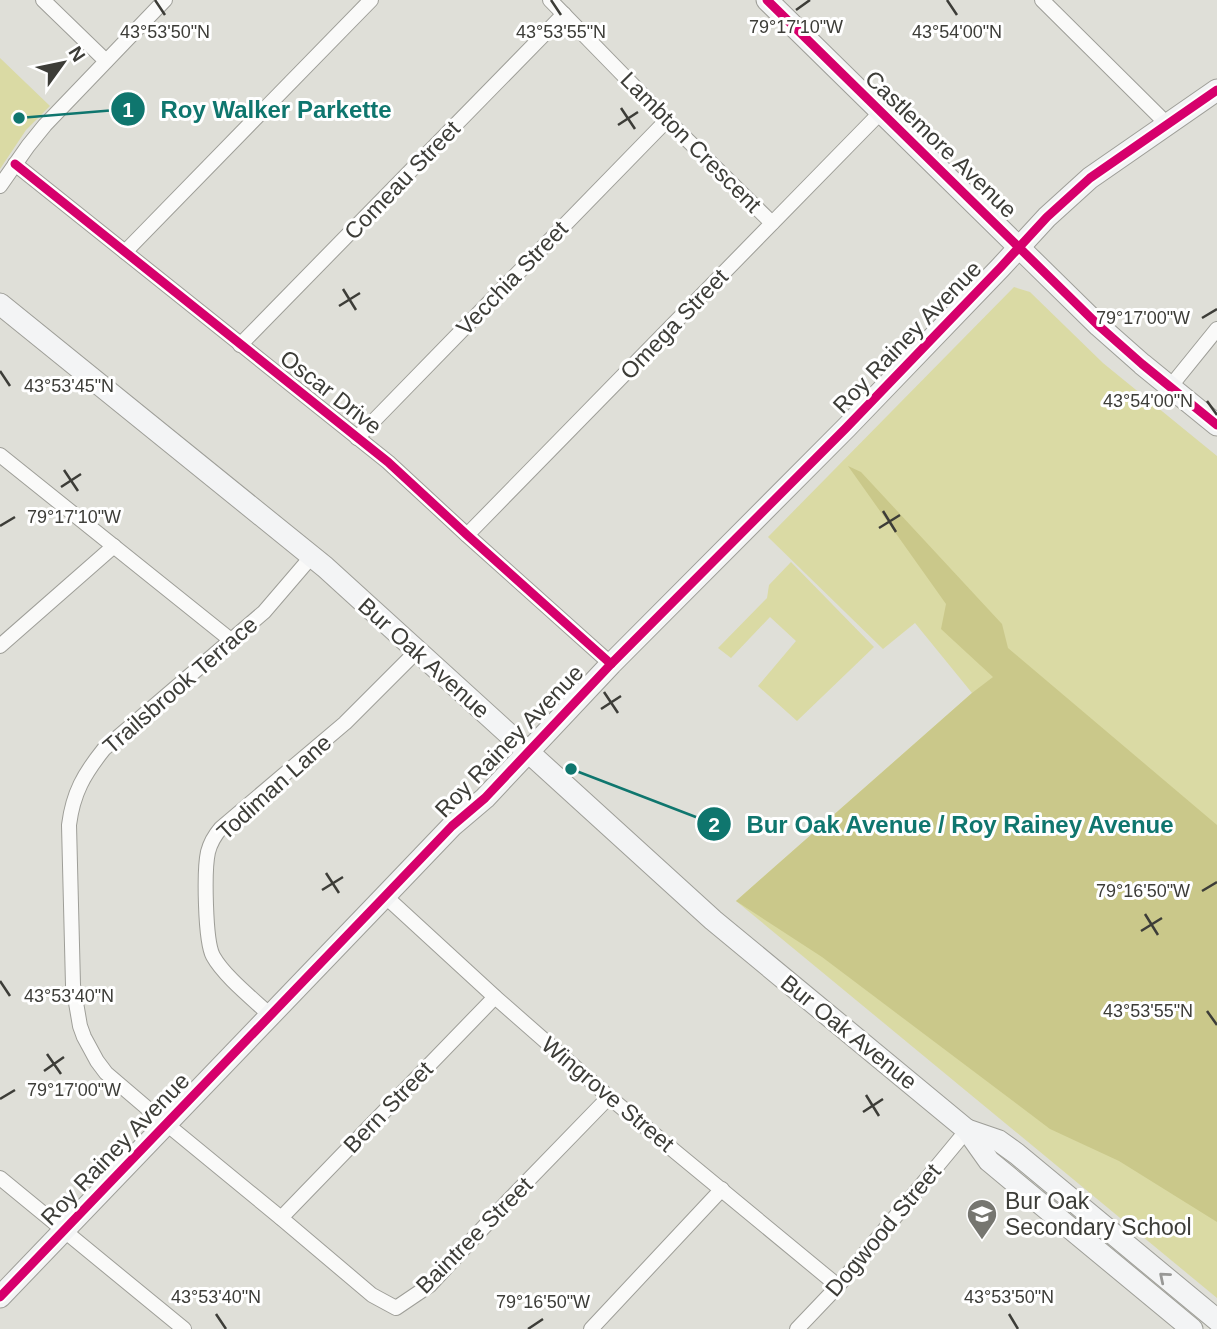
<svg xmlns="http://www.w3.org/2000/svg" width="1217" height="1329" viewBox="0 0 1217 1329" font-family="Arial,sans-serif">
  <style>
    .green { fill: #dadaa4 }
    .forest { fill: #cac88a }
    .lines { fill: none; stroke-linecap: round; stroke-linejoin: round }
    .street-casing { stroke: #9e9e98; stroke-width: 16 }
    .secondary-casing { stroke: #9e9e98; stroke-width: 23 }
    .street { stroke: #fafaf9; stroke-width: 14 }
    .secondary { stroke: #f3f4f5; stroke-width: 21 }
    .cycleway-casing { stroke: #fff; stroke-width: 13 }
    .cycleway { stroke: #d6006c; stroke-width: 9 }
    .oneway { stroke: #989896 }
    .ticks { fill: none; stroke: #3d3d38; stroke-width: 2.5 }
    .labels { text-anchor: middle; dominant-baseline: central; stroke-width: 6; stroke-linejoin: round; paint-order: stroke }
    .street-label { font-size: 23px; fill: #3d3d38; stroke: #fff }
    .poi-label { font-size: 23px; fill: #3d3d38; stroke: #fff; text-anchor: start }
    .ticks-label { font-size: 18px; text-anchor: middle; fill: #3d3d38; stroke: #fff; stroke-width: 6; stroke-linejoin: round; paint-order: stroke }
    .leader { fill: none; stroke: #0f766e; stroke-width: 2.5 }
    .callout-dot { fill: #0f766e; stroke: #fff; stroke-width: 2.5 }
    .mark-label { font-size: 21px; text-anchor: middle; font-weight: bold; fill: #fff }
    .callout-label { font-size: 24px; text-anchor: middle; font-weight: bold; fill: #0f766e; stroke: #fff; stroke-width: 6; stroke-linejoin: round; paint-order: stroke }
  </style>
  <rect width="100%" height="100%" fill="#dfdfd8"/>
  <!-- green -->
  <g class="green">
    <path d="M0 58 50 106 26 130 0 169Z"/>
    <path d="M1014 287 1030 292 1103 363 1217 456V1298L736 901 972 693 915 623 883 649 768 537Z"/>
    <path d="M791 562 874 647 797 721 758 686 796 641 770 617 731 658 718 648 767 598 769 585Z"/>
  </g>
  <!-- forest -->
  <path class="forest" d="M848 466 861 472 1002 624 1008 648 1217 825V1222L1119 1161 1050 1129 822 957 736 901 972 693 993 677 941 629 946 604Z"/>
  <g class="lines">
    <!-- street casing -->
    <g class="street-casing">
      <g id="street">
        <path d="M43 0 106 61"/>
        <path d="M550 0 667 120 772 223"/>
        <path d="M1042 0 1167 124"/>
        <path d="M15 164 388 462 467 535 611 664"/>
        <path d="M0 186 28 146 45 125 165 0"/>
        <path d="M125 252 371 0"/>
        <path d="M240 345 564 14"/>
        <path d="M1170 387 1217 329"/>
        <path d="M357 438 667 120"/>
        <path d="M0 455 232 641"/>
        <path d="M467 535 881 112"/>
        <path d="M312 556 264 612 104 749C84 774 73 793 69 825L73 985 80 1026 84 1037 97 1061 106 1073 147 1108 281 1218 372 1295 396 1308 430 1285 509 1200 609 1097"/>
        <path d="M0 646 114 546"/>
        <path d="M385 896 495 997 609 1097 838 1286"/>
        <path d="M270 1015C253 999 224 976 213 956 205 941 204 870 208 852 210 844 215 835 221 828L345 723 417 651"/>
        <path d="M0 1178 184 1329"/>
        <path d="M281 1218 495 997"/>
        <path d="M591 1329 722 1189"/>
        <path d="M797 1329 838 1286 967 1130"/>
      </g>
    </g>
    <!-- secondary casing -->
    <g class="secondary-casing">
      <g id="secondary">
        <path d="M767 0 1099 326 1142 364 1217 425"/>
        <path d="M0 304 325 567 713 920 967 1130 989 1161 1192 1329"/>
        <path d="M967 1130 999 1141 1017 1154 1217 1320"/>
        <path d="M0 1297 385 896 452 826 485 798 611 664 846 428 1000 268 1047 217 1090 178 1217 90"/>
      </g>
    </g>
    <!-- street -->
    <use href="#street" class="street"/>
    <!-- secondary -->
    <use href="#secondary" class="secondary"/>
    <!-- cycleway casing -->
    <g class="cycleway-casing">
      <g id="cycleway">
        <path d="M767 0 1099 326 1142 364 1217 425"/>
        <path d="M15 164 388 462 467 535 611 664"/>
        <path d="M0 1297 385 896 452 826 485 798 611 664 846 428 1000 268 1047 217 1090 178 1217 90"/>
      </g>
    </g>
    <!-- cycleway -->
    <use href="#cycleway" class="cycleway"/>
  </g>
  <!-- one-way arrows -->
  <defs><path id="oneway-chevron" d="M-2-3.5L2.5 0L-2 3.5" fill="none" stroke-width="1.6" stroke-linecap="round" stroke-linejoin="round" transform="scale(1.75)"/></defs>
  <use class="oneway" href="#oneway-chevron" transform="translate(1164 1277) rotate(-140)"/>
  <!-- ticks -->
  <path class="ticks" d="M155 0 165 15M551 0 561 15M947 0 957 15M796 10 810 0M621 108 635 129M618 125 638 112M343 289 356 310M339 306 360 293M1202 318 1217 309M0 371 10 386M1207 401 1217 415M64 470 78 491M61 487 81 474M883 511 896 532M0 526 15 517M879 528 900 515M604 692 618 713M601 709 621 696M326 873 339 893M322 890 343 877M1202 891 1217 882M1145 914 1158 935M1141 931 1162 918M0 981 10 996M1207 1011 1217 1025M47 1054 61 1074M44 1071 64 1057M866 1095 879 1116M0 1099 15 1090M863 1112 883 1099M216 1314 226 1329M1009 1314 1018 1329M528 1329 543 1319"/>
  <!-- icons -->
  <defs>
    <g id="school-pin" transform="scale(1.575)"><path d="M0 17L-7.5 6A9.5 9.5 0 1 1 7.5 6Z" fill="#767670" stroke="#fff"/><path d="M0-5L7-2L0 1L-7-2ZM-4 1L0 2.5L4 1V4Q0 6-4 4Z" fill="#fff"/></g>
  </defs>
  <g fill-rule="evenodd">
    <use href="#school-pin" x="982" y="1214"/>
  </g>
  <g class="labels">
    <!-- street labels -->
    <g class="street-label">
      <text transform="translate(691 142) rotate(45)">Lambton Crescent</text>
      <text transform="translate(941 144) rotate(44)">Castlemore Avenue</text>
      <text transform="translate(402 180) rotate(-46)">Comeau Street</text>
      <text transform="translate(512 278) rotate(-46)">Vecchia Street</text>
      <text transform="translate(674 324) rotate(-46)">Omega Street</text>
      <text transform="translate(907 337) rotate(-46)">Roy Rainey Avenue</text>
      <text transform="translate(331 392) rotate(38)">Oscar Drive</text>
      <text transform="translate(424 658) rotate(42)">Bur Oak Avenue</text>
      <text transform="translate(180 685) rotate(-41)">Trailsbrook Terrace</text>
      <text transform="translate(509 741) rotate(-46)">Roy Rainey Avenue</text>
      <text transform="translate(274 787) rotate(-42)">Todiman Lane</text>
      <text transform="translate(849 1032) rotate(39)">Bur Oak Avenue</text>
      <text transform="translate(608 1094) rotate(40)">Wingrove Street</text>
      <text transform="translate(388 1107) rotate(-46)">Bern Street</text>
      <text transform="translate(115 1149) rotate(-46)">Roy Rainey Avenue</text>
      <text transform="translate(883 1230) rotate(-50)">Dogwood Street</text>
      <text transform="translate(474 1235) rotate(-45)">Baintree Street</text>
    </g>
    <!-- poi labels -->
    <g class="poi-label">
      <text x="1005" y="1201">Bur Oak<tspan x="1005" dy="26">Secondary School</tspan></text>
    </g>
  </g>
  <g class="ticks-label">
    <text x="796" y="33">79°17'10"W</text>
    <text x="165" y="38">43°53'50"N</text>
    <text x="561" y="38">43°53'55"N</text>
    <text x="957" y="38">43°54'00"N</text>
    <text x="1143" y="324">79°17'00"W</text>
    <text x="69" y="392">43°53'45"N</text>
    <text x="1148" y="407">43°54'00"N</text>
    <text x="74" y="523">79°17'10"W</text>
    <text x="1143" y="897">79°16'50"W</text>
    <text x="69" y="1002">43°53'40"N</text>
    <text x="1148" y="1017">43°53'55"N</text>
    <text x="74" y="1096">79°17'00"W</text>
    <text x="216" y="1303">43°53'40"N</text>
    <text x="1009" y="1303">43°53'50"N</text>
    <text x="543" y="1308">79°16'50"W</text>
  </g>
  <!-- callouts -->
  <path class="leader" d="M19 118L128 109M571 769L714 824"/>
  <g class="callout-dot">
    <circle cx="19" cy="118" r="7"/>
    <circle cx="571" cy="769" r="7"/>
    <circle cx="128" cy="109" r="18"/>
    <circle cx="714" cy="824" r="18"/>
  </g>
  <g class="mark-label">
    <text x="128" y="117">1</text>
    <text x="714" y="832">2</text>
  </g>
  <g class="callout-label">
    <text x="276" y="118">Roy Walker Parkette</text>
    <text x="960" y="833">Bur Oak Avenue / Roy Rainey Avenue</text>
  </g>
  <!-- north arrow -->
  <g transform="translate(63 63) rotate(57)" stroke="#ffffff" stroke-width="5" paint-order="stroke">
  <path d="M0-5L12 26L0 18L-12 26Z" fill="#3d3d38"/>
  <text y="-10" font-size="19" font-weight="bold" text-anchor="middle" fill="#3d3d38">N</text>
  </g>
</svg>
